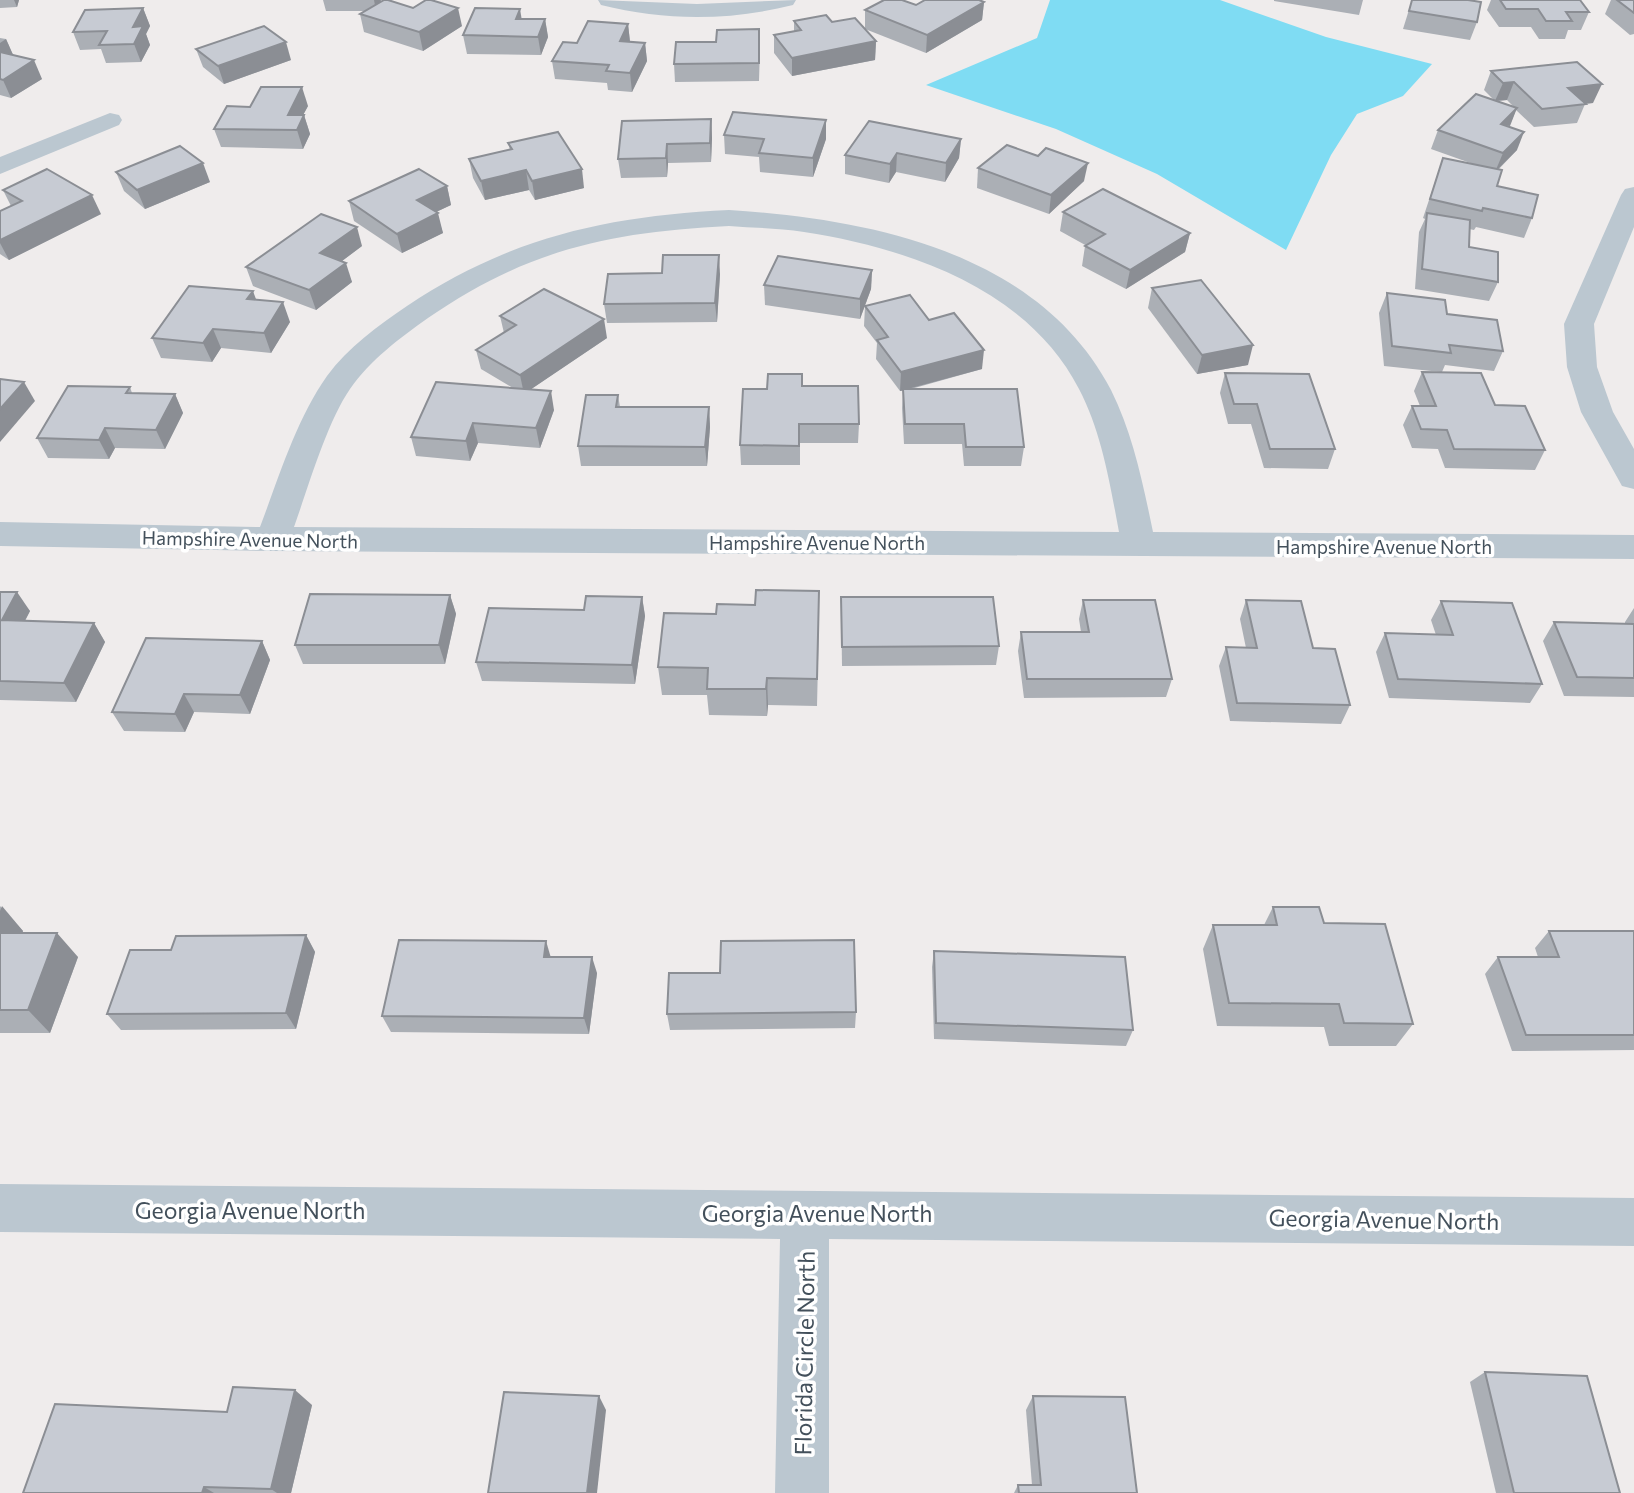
<svg xmlns="http://www.w3.org/2000/svg" width="1634" height="1493" viewBox="0 0 1634 1493" font-family="Commissioner,sans-serif">
  <style>
    .water { fill: #7fdcf3 }
    .lines { fill: none; stroke-linecap: round; stroke-linejoin: round }
    .minor { fill: #bbc7d0; fill-rule: evenodd }
    .wall { fill: #abafb5; fill-rule: evenodd }
    .shaded-wall { fill: #8b8e94 }
    .building { fill: #c7cbd3; stroke: #8b8e94; stroke-width: 2 }
    .labels { text-anchor: middle; dominant-baseline: central; stroke-width: 7; stroke-linejoin: round; paint-order: stroke }
    .street-label { font-size: 19px; fill: #43505b; stroke: #fff }
    .near-street-label { font-size: 23px; fill: #43505b; stroke: #fff }
  </style>
  <rect width="100%" height="100%" fill="#efecec"/>
  <!-- water -->
  <path class="water" d="M1050 0H1220L1326 37 1432 64 1403 96 1357 114 1331 155 1286 250 1157 174 1056 129 926 85 1037 38Z"/>
  <g class="lines">
    <!-- minor -->
    <g class="minor">
      <path d="M598 0 697 4 796 0 793 5C729 21 665 21 601 5Z"/>
      <path d="M110 113 119 115 122 120 119 125 0 174V157Z"/>
      <path d="M1634 187V227L1594 324 1597 367 1613 412 1634 449V489L1622 486 1581 412 1567 367 1564 324 1621 195 1625 189Z"/>
      <path d="M729 210C870 219 1039 252 1111 390 1133 434 1143 484 1153 532L1634 535V559L273 551 0 546V522L260 527C279 477 296 420 327 376 348 347 378 326 407 306 510 237 608 216 729 210ZM729 226C754 228 779 228 804 232 908 248 1028 289 1079 389 1102 433 1110 484 1119 532L294 527C308 488 327 422 350 389 370 360 400 338 428 318 528 249 611 232 729 226Z"/>
      <path d="M0 1184 1634 1198V1246L829 1239V1493H775L780 1239 0 1232Z"/>
    </g>
  </g>
  <!-- wall -->
  <g class="wall">
    <path d="M0 0H19L17 7 0 8Z"/>
    <path d="M323 0H381L380 2 462 26 423 51 364 32 360 14 364 11H326Z"/>
    <path d="M1274 0H1363L1359 15 1274 1Z"/>
    <path d="M1412 0 1477 22 1470 40 1403 29Z"/>
    <path d="M1491 0H1580L1589 12 1581 30H1568L1565 39H1539L1531 27H1499L1487 10Z"/>
    <path d="M1611 0H1634V34L1630 35 1605 14Z"/>
    <path d="M984 2 982 20 926 53 865 29V10L916 5Z"/>
    <path d="M143 8 150 26 146 34 150 45 141 62 106 63 101 49 80 50 73 32Z"/>
    <path d="M521 19H545L548 37 541 55 467 54 463 35Z"/>
    <path d="M794 21 876 41 875 60 792 76 774 53V35L794 31Z"/>
    <path d="M628 24 630 42 645 43 647 61 632 92 608 90 607 83 555 79 552 61 577 43Z"/>
    <path d="M0 38 6 39 13 55 42 79 11 98 0 95Z"/>
    <path d="M760 47 759 81 675 82 674 64Z"/>
    <path d="M196 49 291 60 224 84 203 67Z"/>
    <path d="M1491 71 1593 103 1585 104 1577 123 1534 127 1516 110 1509 127 1517 150 1498 170 1497 186 1532 218 1524 238 1476 227 1474 230 1469 229V247L1498 282 1489 301 1415 289 1419 232 1425 219 1423 218 1443 158 1476 165 1431 149 1438 130 1494 100 1484 90ZM1507 100 1513 106 1497 101Z"/>
    <path d="M308 106 303 115H304L310 134 303 149 221 147 214 129 250 107Z"/>
    <path d="M711 119 712 138 711 162 668 163 667 177 621 178 618 159Z"/>
    <path d="M826 120V139L813 177 760 172 759 157 725 154 724 135Z"/>
    <path d="M961 139 959 158 945 182 896 172 889 183 845 174V155Z"/>
    <path d="M508 143 584 188 535 200 529 190 485 200 473 178 469 159 510 150Z"/>
    <path d="M1038 156 1084 181 1049 214 977 188 978 168Z"/>
    <path d="M116 172 210 182 145 209 124 191Z"/>
    <path d="M447 186 451 205 436 212 443 233 402 253 354 221 349 201Z"/>
    <path d="M3 190 101 214 9 260 0 254V211L11 206Z"/>
    <path d="M1063 212 1190 233 1185 252 1126 289 1082 266 1085 246H1087L1060 231Z"/>
    <path d="M362 246 342 261 352 282 316 310 253 286 246 267Z"/>
    <path d="M872 270 871 289 860 319 765 305 764 285Z"/>
    <path d="M662 273 720 274 717 322 607 323 604 304Z"/>
    <path d="M1152 288 1248 365 1197 374 1148 308Z"/>
    <path d="M1387 293 1447 314 1503 351 1494 371 1445 365 1442 372 1495 405 1545 450 1535 470 1445 468 1438 449 1412 448 1403 425 1412 406H1420L1414 391 1422 372H1441L1384 366 1379 313Z"/>
    <path d="M256 300 290 322 271 353 221 348 212 362 161 358 152 338Z"/>
    <path d="M865 306 929 320 982 369 911 389 1024 447 1021 466H964L962 444H904L902 408 903 391H900L876 359 877 343 864 326Z"/>
    <path d="M500 316 607 338 531 389 554 410 540 448 478 443 470 461 416 456 411 437 513 388 481 369 476 350 504 333Z"/>
    <path d="M1225 373 1335 449 1328 469 1264 468 1251 424H1228L1220 393Z"/>
    <path d="M802 374V386L859 424 858 443H800V465H741L740 445 767 389Z"/>
    <path d="M130 387 132 393 175 394 183 413 165 449 115 448 109 459 48 458 37 438Z"/>
    <path d="M618 395 620 407H709L710 427 707 466H581L578 446Z"/>
    <path d="M0 592 30 611 25 621 94 623 105 642 76 702 0 700Z"/>
    <path d="M450 595 456 614 445 664H303L295 645Z"/>
    <path d="M642 597 645 616 635 684 482 681 476 662 584 610Z"/>
    <path d="M841 597 999 646 996 665 842 666Z"/>
    <path d="M1083 600 1172 679 1166 697 1024 698 1018 651 1021 632H1081L1079 619Z"/>
    <path d="M1246 600 1313 648 1350 705 1341 724 1230 721 1219 666 1226 647 1246 648 1240 619Z"/>
    <path d="M1441 601 1542 684 1530 703 1389 698 1376 652 1385 633 1436 635 1431 620Z"/>
    <path d="M1634 608V697L1564 696 1543 641 1554 622 1625 624V622Z"/>
    <path d="M819 619 817 706 768 705 767 716 709 715 707 695H662L658 667Z"/>
    <path d="M262 641 270 660 250 714 194 712 185 732 124 731 112 712Z"/>
    <path d="M0 906 23 931 22 933 78 957 50 1033H0Z"/>
    <path d="M1273 907 1324 923 1413 1024 1396 1046H1329L1324 1027 1217 1026 1203 949 1213 925H1264Z"/>
    <path d="M1549 931H1634V1050L1512 1051 1485 974 1498 957H1538L1535 948Z"/>
    <path d="M306 935 315 952 296 1029 121 1030 107 1014 171 950Z"/>
    <path d="M934 951 1133 1030 1126 1046 934 1039 932 967Z"/>
    <path d="M551 957 597 973 589 1034 391 1032 382 1016Z"/>
    <path d="M856 1012 855 1028 670 1030 667 1014Z"/>
    <path d="M1485 1372 1620 1493H1496L1470 1382Z"/>
    <path d="M1033 1396 1137 1493 1032 1485 1026 1410Z"/>
    <path d="M312 1405 291 1493H23L227 1412Z"/>
    <path d="M1018 1485 1019 1493H1014Z"/>
  </g>
  <!-- shaded-wall -->
  <g class="shaded-wall">
    <path d="M14 0H19L17 7Z"/>
    <path d="M374 0H381L376 11Z"/>
    <path d="M984 2 982 20 926 53 927 35Z"/>
    <path d="M143 8 150 26 146 34 150 45 141 62 134 44 133 27Z"/>
    <path d="M458 8 462 26 423 51 419 32Z"/>
    <path d="M520 9 523 27 516 19Z"/>
    <path d="M545 19 548 37 541 55 538 37Z"/>
    <path d="M628 24 630 42 620 41Z"/>
    <path d="M6 39 14 57 0 66V43Z"/>
    <path d="M876 41 875 60 792 76V58Z"/>
    <path d="M286 42 291 60 224 84 218 66Z"/>
    <path d="M645 43 647 61 632 92 630 73Z"/>
    <path d="M34 60 42 79 11 98 3 80Z"/>
    <path d="M1514 82 1507 100 1495 101 1503 83Z"/>
    <path d="M1602 84 1593 103 1560 106 1568 88Z"/>
    <path d="M302 87 308 106 295 130 288 115Z"/>
    <path d="M1517 108 1510 126 1501 124Z"/>
    <path d="M304 115 310 134 303 149 297 130Z"/>
    <path d="M711 119 712 138 711 162 710 143Z"/>
    <path d="M826 120V139L813 177V158Z"/>
    <path d="M1524 132 1517 150 1495 172 1503 153Z"/>
    <path d="M961 139 959 158 945 182 946 163Z"/>
    <path d="M667 144 668 163 667 177 666 158Z"/>
    <path d="M897 153 896 172 889 183 890 164Z"/>
    <path d="M203 163 210 182 145 209 137 190Z"/>
    <path d="M1088 163 1084 181 1049 214 1051 195Z"/>
    <path d="M582 169 584 188 535 200 532 181Z"/>
    <path d="M526 170 529 190 485 200 481 181Z"/>
    <path d="M447 186 451 205 421 219 417 200Z"/>
    <path d="M92 195 101 214 9 260 0 243V240Z"/>
    <path d="M438 213 443 233 402 253 397 234Z"/>
    <path d="M357 227 362 246 326 273 320 253Z"/>
    <path d="M1190 233 1185 252 1126 289 1130 270Z"/>
    <path d="M719 255 720 274 717 322 715 303Z"/>
    <path d="M346 263 352 282 316 310 309 290Z"/>
    <path d="M872 270 871 289 860 319V299Z"/>
    <path d="M253 291 260 310 247 299Z"/>
    <path d="M283 302 290 322 271 353 264 333Z"/>
    <path d="M604 319 607 338 524 394 520 375Z"/>
    <path d="M213 329 221 348 212 362 203 343Z"/>
    <path d="M1253 345 1248 365 1197 374 1202 355Z"/>
    <path d="M984 350 982 369 900 391 901 372Z"/>
    <path d="M24 382 35 401 0 442V409Z"/>
    <path d="M551 391 554 410 540 448 536 428Z"/>
    <path d="M175 394 183 413 165 449 156 430Z"/>
    <path d="M709 407 710 427 707 466 705 447Z"/>
    <path d="M473 423 478 443 470 461 466 441Z"/>
    <path d="M105 428 115 448 109 459 99 440Z"/>
    <path d="M17 592 30 611 15 639 2 620Z"/>
    <path d="M450 595 456 614 445 664 439 645Z"/>
    <path d="M642 597 645 616 635 684 632 665Z"/>
    <path d="M94 623 105 642 76 702 64 683Z"/>
    <path d="M262 641 270 660 250 714 240 695Z"/>
    <path d="M767 678 768 705 767 716 766 689Z"/>
    <path d="M184 694 194 712 185 732 175 714Z"/>
    <path d="M2 906 23 931 13 958 0 944V911Z"/>
    <path d="M57 933 78 957 50 1033 28 1010Z"/>
    <path d="M306 935 315 952 296 1029 286 1013Z"/>
    <path d="M546 941 551 958 544 957Z"/>
    <path d="M592 957 597 973 589 1034 584 1018Z"/>
    <path d="M295 1390 312 1405 291 1493H277L271 1489Z"/>
    <path d="M599 1396 606 1410 597 1493H587Z"/>
    <path d="M204 1487 214 1493H202Z"/>
  </g>
  <!-- building -->
  <g class="building">
    <path d="M384 0H388L413 8 426 0H431L458 8 419 32 360 14Z"/>
    <path d="M884 0H902L916 5 925 0H979L984 2 927 35 865 10Z"/>
    <path d="M1412 0H1468L1481 2 1477 22 1409 11Z"/>
    <path d="M1500 0H1580L1589 12H1566L1572 21H1546L1538 9H1506Z"/>
    <path d="M1617 0H1634V13Z"/>
    <path d="M143 8 133 27 143 26 134 44 99 45 107 31 73 32 85 10Z"/>
    <path d="M475 8 520 9 516 19H545L538 37 463 35Z"/>
    <path d="M826 15 832 22 855 18 876 41 792 58 774 35 801 30 794 21Z"/>
    <path d="M588 21 628 24 620 41 645 43 630 73 606 71 609 65 552 61 563 42 577 43Z"/>
    <path d="M264 26 286 42 218 66 196 49Z"/>
    <path d="M759 29V63L674 64 676 42H716L717 30Z"/>
    <path d="M0 52 34 60 3 80 0 79Z"/>
    <path d="M1577 62 1602 84 1568 88 1586 104 1542 109 1514 82 1503 83 1491 71Z"/>
    <path d="M261 87H302L288 115H304L297 130 214 129 227 106 250 107Z"/>
    <path d="M1476 94 1517 108 1501 124 1524 132 1503 153 1438 130Z"/>
    <path d="M733 112 826 120 813 158 759 153 764 139 724 135Z"/>
    <path d="M711 119 710 143 667 144 666 158 618 159 622 121Z"/>
    <path d="M869 121 961 139 946 163 897 153 890 164 845 155Z"/>
    <path d="M558 132 582 169 532 181 526 170 481 181 469 159 512 149 508 143Z"/>
    <path d="M1007 145 1038 156 1046 148 1088 163 1051 195 978 168Z"/>
    <path d="M180 146 203 163 137 190 116 172Z"/>
    <path d="M1443 158 1502 170 1497 186 1538 195 1532 218 1483 208 1482 211 1430 199Z"/>
    <path d="M47 169 92 195 0 240V211L22 201 3 190Z"/>
    <path d="M419 169 447 186 417 200 438 213 397 234 349 201Z"/>
    <path d="M1103 189 1190 233 1130 270 1085 246 1105 234 1063 212Z"/>
    <path d="M1427 213 1470 220 1469 247 1498 252V282L1422 269Z"/>
    <path d="M321 214 357 227 320 253 346 263 309 290 246 267Z"/>
    <path d="M663 255H719L715 303 604 304 608 274 662 273Z"/>
    <path d="M778 256 872 270 860 299 764 285Z"/>
    <path d="M1201 280 1253 345 1202 355 1152 288Z"/>
    <path d="M189 286 253 291 247 299 283 302 264 333 213 329 203 343 152 338Z"/>
    <path d="M544 289 604 319 520 375 476 350 516 325 500 316Z"/>
    <path d="M1387 293 1445 300 1447 314 1497 320 1503 351 1449 345 1451 353 1392 346Z"/>
    <path d="M910 295 929 320 954 313 984 350 901 372 877 340 888 337 865 306Z"/>
    <path d="M1422 372 1481 373 1495 405 1525 406 1545 450 1454 449 1447 430 1421 429 1412 406H1436Z"/>
    <path d="M1225 373 1309 374 1335 449H1270L1257 404H1234Z"/>
    <path d="M768 374H802V386H858L859 424H799V446L740 445 743 389H767Z"/>
    <path d="M0 379 24 382 0 409Z"/>
    <path d="M436 382 551 391 536 428 473 423 466 441 411 437Z"/>
    <path d="M68 386 130 387 126 393 175 394 156 430 105 428 99 440 37 438Z"/>
    <path d="M903 389H1017L1024 447H966L964 424H905Z"/>
    <path d="M586 395H618L616 407H709L705 447 578 446Z"/>
    <path d="M756 590 819 591 817 679 767 678 766 689H707L708 668 658 667 664 613 716 614 717 604 755 605Z"/>
    <path d="M0 592H17L2 620 94 623 64 683 0 681Z"/>
    <path d="M310 594 450 595 439 645H295Z"/>
    <path d="M586 596 642 597 632 665 476 662 489 608 584 610Z"/>
    <path d="M841 597H993L999 646 842 647Z"/>
    <path d="M1083 600H1155L1172 679H1027L1021 632H1089Z"/>
    <path d="M1246 600 1301 601 1313 648 1335 649 1350 705 1237 703 1226 647 1257 648Z"/>
    <path d="M1441 601 1512 603 1542 684 1398 679 1385 633 1453 635Z"/>
    <path d="M1554 622 1634 624V678L1577 677Z"/>
    <path d="M146 638 262 641 240 695 184 694 175 714 112 712Z"/>
    <path d="M1273 907H1319L1324 923 1385 924 1413 1024 1344 1023 1339 1004 1229 1003 1213 925H1277Z"/>
    <path d="M1549 931H1634V1035H1526L1498 957H1559Z"/>
    <path d="M0 933H57L28 1010H0Z"/>
    <path d="M306 935 286 1013 107 1014 130 950H171L176 936Z"/>
    <path d="M399 940 546 941 544 957H592L584 1018 382 1016Z"/>
    <path d="M854 940 856 1012 667 1014 669 973H720L721 941Z"/>
    <path d="M934 951 1125 957 1133 1030 936 1023Z"/>
    <path d="M1485 1372 1587 1376 1620 1493H1514Z"/>
    <path d="M233 1387 295 1390 271 1489 204 1487 202 1493H23L55 1404 227 1412Z"/>
    <path d="M504 1392 599 1396 587 1493H488Z"/>
    <path d="M1033 1396 1125 1397 1137 1493H1019L1018 1485H1041Z"/>
  </g>
  <g class="labels">
    <!-- street labels -->
    <g class="street-label">
      <text transform="translate(250 539) rotate(1)">Hampshire Avenue North</text>
      <text x="817" y="542">Hampshire Avenue North</text>
      <text x="1384" y="546">Hampshire Avenue North</text>
    </g>
    <!-- near-street labels -->
    <g class="near-street-label">
      <text x="250" y="1210">Georgia Avenue North</text>
      <text x="817" y="1213">Georgia Avenue North</text>
      <text transform="translate(1384 1219) rotate(1)">Georgia Avenue North</text>
      <text transform="translate(804 1353) rotate(-89)">Florida Circle North</text>
    </g>
  </g>
</svg>
